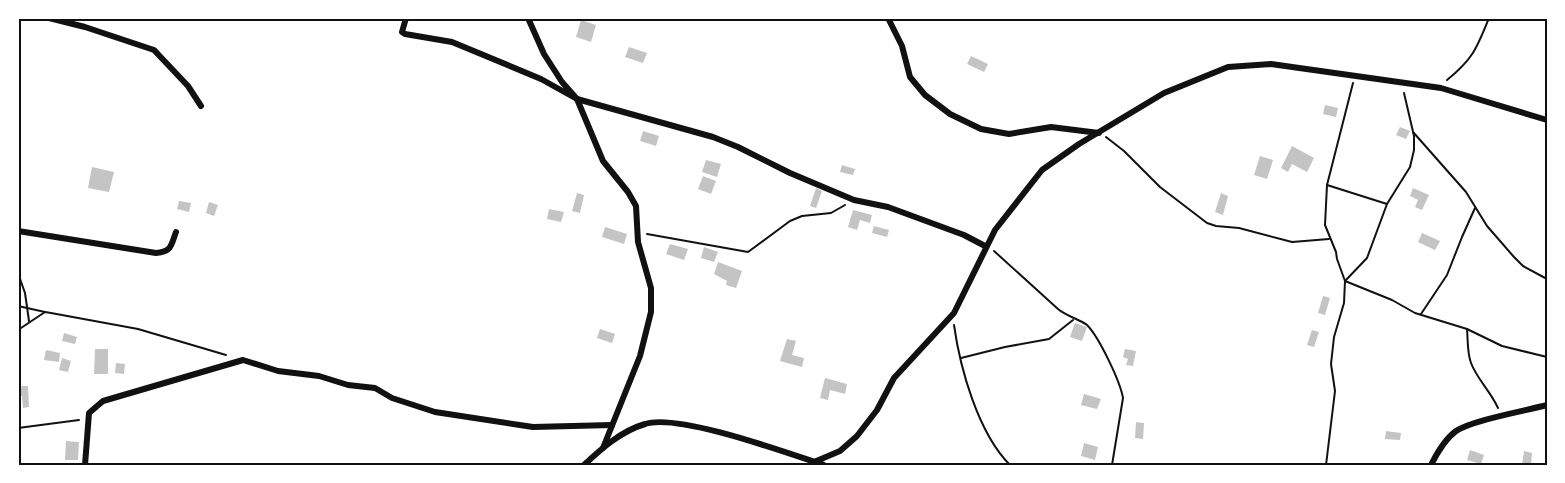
<svg xmlns="http://www.w3.org/2000/svg" width="1565" height="483" viewBox="0 0 1565 483" font-family="'Source Sans 3',sans-serif">
  <style>
    .building { fill: #c4c4c4 }
    .lines { fill: none; stroke-linecap: round; stroke-linejoin: round }
    .path { stroke: #111; stroke-width: 2 }
    .minor { stroke: #111; stroke-width: 6 }
    .neatline { fill: none; stroke: #111; stroke-width: 2 }
  </style>
  <rect width="100%" height="100%" fill="#fff"/>
  <!-- building -->
  <g class="building">
    <path d="M581 20 596 25 591 42 576 37Z"/>
    <path d="M629 47 647 53 643 63 625 57Z"/>
    <path d="M971 56 988 64 984 72 967 64Z"/>
    <path d="M1325 105 1338 108 1336 117 1323 114Z"/>
    <path d="M1400 127 1410 131 1406 139 1396 135Z"/>
    <path d="M643 131 659 136 656 146 640 141Z"/>
    <path d="M1292 146 1314 158 1307 172 1292 164 1288 172 1281 168Z"/>
    <path d="M1260 156 1273 160 1267 179 1254 175Z"/>
    <path d="M706 160 721 164 717 177 702 172Z"/>
    <path d="M842 165 855 169 853 175 840 172Z"/>
    <path d="M92 167 114 172 109 192 88 188Z"/>
    <path d="M703 176 716 181 711 194 698 189Z"/>
    <path d="M816 188 822 191 816 208 810 206Z"/>
    <path d="M1413 188 1429 195 1422 210 1415 207 1418 200 1410 196Z"/>
    <path d="M577 193 584 195 580 213 572 211Z"/>
    <path d="M1221 193 1228 196 1223 215 1215 212Z"/>
    <path d="M179 201 191 203 189 212 177 209Z"/>
    <path d="M209 202 218 205 214 216 206 213Z"/>
    <path d="M549 209 564 212 561 222 547 219Z"/>
    <path d="M853 210 872 215 870 223 860 220 857 230 848 227Z"/>
    <path d="M874 226 889 230 887 237 872 233Z"/>
    <path d="M605 227 627 234 624 244 602 237Z"/>
    <path d="M1422 233 1440 241 1435 250 1418 242Z"/>
    <path d="M670 244 688 249 684 260 666 254Z"/>
    <path d="M704 247 718 252 714 262 701 258Z"/>
    <path d="M718 262 742 271 736 288 726 285 727 281 714 274Z"/>
    <path d="M1323 296 1330 298 1325 315 1318 313Z"/>
    <path d="M1075 323 1087 327 1082 341 1070 337Z"/>
    <path d="M600 329 615 334 612 343 597 338Z"/>
    <path d="M1312 330 1319 332 1314 347 1307 345Z"/>
    <path d="M64 333 77 337 75 344 62 341Z"/>
    <path d="M787 339 796 341 792 355 804 358 802 367 780 361Z"/>
    <path d="M95 349H108V374H94Z"/>
    <path d="M1125 349 1136 351 1133 366 1126 365 1128 359 1123 357Z"/>
    <path d="M46 350 60 353 59 362 44 360Z"/>
    <path d="M62 358 71 361 68 372 59 370Z"/>
    <path d="M116 363 125 364 124 374 115 373Z"/>
    <path d="M825 378 847 384 845 394 830 390 828 400 820 398Z"/>
    <path d="M21 386H28L29 407 23 408 22 396H18V388H22Z"/>
    <path d="M1084 394 1101 399 1097 409 1081 405Z"/>
    <path d="M1136 422 1144 423 1143 439 1135 438Z"/>
    <path d="M1386 431 1401 433 1400 440 1385 439Z"/>
    <path d="M66 441 79 442 78 460H65Z"/>
    <path d="M1084 443 1098 447 1095 460 1081 456Z"/>
    <path d="M1470 450 1484 455 1481 464 1467 460Z"/>
    <path d="M1524 451 1532 453 1531 465H1522Z"/>
  </g>
  <g class="lines">
    <!-- path -->
    <g class="path">
      <path d="M1447 80C1473 59 1477 48 1489 18"/>
      <path d="M1353 83 1327 185 1325 225 1336 252 1337 259 1345 281 1392 300 1415 313 1467 329 1502 346 1547 357"/>
      <path d="M1413 132 1466 192 1487 226 1514 257 1523 266 1547 279"/>
      <path d="M1106 137 1124 151 1160 187 1207 223 1216 226 1239 228 1292 242 1329 239"/>
      <path d="M1327 185 1387 204"/>
      <path d="M647 234 748 252 790 221 802 216 831 213 845 205"/>
      <path d="M994 251 1058 309C1066 316 1081 320 1087 325 1099 337 1120 381 1123 398L1112 465"/>
      <path d="M18 273 25 293 29 321"/>
      <path d="M18 306 45 312"/>
      <path d="M1421 314 1447 275 1462 237 1475 208"/>
      <path d="M954 325C960 368 978 433 1010 465"/>
      <path d="M1467 329C1468 340 1467 352 1471 363 1477 379 1491 392 1498 408"/>
      <path d="M18 330 45 312 51 313 138 329 226 355"/>
      <path d="M961 358 1005 347 1049 339 1073 320"/>
      <path d="M18 428 79 420"/>
      <path d="M1326 465 1335 391 1331 364 1334 337 1344 303 1345 281 1367 258 1387 204 1410 167 1414 150V136L1404 93"/>
    </g>
    <!-- minor -->
    <g class="minor">
      <path d="M49 18 85 27 154 50 188 86 201 106"/>
      <path d="M406 18 402 32 405 34 452 42 541 79 577 99 713 137 738 147 790 173 854 200 888 207 964 235 985 246"/>
      <path d="M528 18 544 54 562 82 577 99 603 161 628 192 636 206 638 242 651 288V312L640 356 603 448"/>
      <path d="M888 18 902 46 910 77 925 95 950 114 981 129 1009 134 1051 127 1099 133"/>
      <path d="M18 231 156 253C172 252 171 245 176 232"/>
      <path d="M814 462 840 451 857 436 877 410 894 378 954 313 995 230 1042 170 1079 144 1164 93 1228 67 1271 64 1441 88 1547 120"/>
      <path d="M85 465 89 413 103 401 243 360 278 371 319 376 348 385 375 388 392 398 435 412 533 427 612 425"/>
      <path d="M584 465C601 449 621 431 645 424 678 413 787 453 824 465"/>
      <path d="M1431 465C1437 453 1445 439 1456 431 1473 420 1525 411 1547 405"/>
    </g>
  </g>
  <!-- border -->
  <rect width="1565" height="483" fill="none" stroke="#ffffff" stroke-width="39"/>
  <rect x="20" y="20" width="1526" height="444" class="neatline"/>
</svg>
